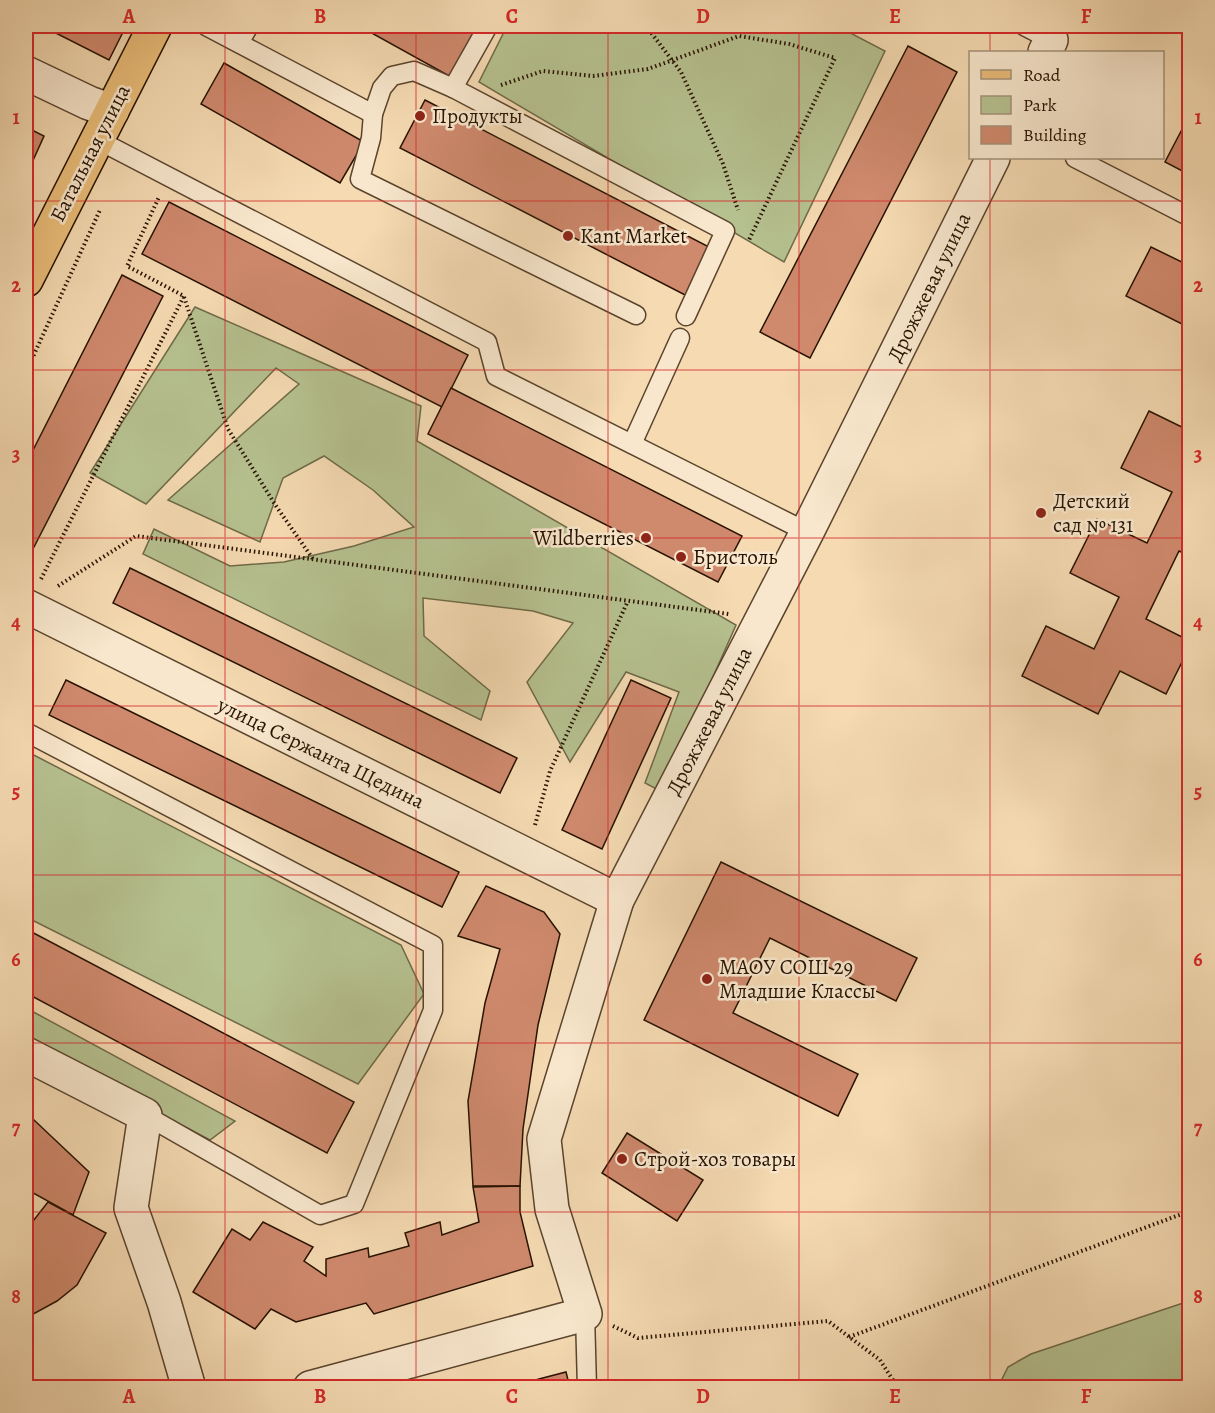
<svg xmlns="http://www.w3.org/2000/svg" width="1215" height="1413" viewBox="0 0 1215 1413" font-family="Alegreya,serif">
  <style>
    .green { fill: #b6c190; stroke: #6e6a48; stroke-width: 1.5 }
    .building { fill: #cf896d; stroke: #271201; stroke-width: 1.5 }
    .lines { fill: none; stroke-linecap: round; stroke-linejoin: round }
    .service-casing { stroke: #5a442d; stroke-width: 21 }
    .minor-casing { stroke: #5a442d; stroke-width: 36 }
    .tertiary-casing { stroke: #5a442d; stroke-width: 36 }
    .primary-casing { stroke: #271201; stroke-width: 36 }
    .path { stroke: #271201; stroke-width: 4; stroke-dasharray: 1.5 3; stroke-linecap: butt }
    .service { stroke: #f8e7cd; stroke-width: 18 }
    .minor { stroke: #f8e7cd; stroke-width: 33 }
    .tertiary { stroke: #f8e7cd; stroke-width: 33 }
    .primary { stroke: #eabd79; stroke-width: 33 }
    .grid { fill: none; stroke: #d62828; stroke-width: 1.5; stroke-opacity: 0.55 }
    .poi-dot { fill: #8f2418; stroke: #f8e7cd; stroke-width: 2 }
    .labels { text-anchor: middle; dominant-baseline: central; stroke-width: 5; stroke-linejoin: round; paint-order: stroke }
    .poi-label { font-size: 21px; fill: #271201; stroke: #f8e7cd; text-anchor: start }
    .street-label { font-size: 21px; fill: #271201; stroke: #f8e7cd }
    .neatline { fill: none; stroke: #d62828; stroke-width: 2 }
    .grid-label { font-size: 20px; text-anchor: middle; font-weight: bold; fill: #d62828 }
  </style>
  <rect width="100%" height="100%" fill="#f5dab2"/>
  <filter id="stains"><feTurbulence type="fractalNoise" baseFrequency=".00333" numOctaves="4"/><feColorMatrix values="0 0 0 0 .2 0 0 0 0 .09 0 0 0 0 .02 0 0 0 .5 -.17"/></filter>
  <radialGradient id="worn" r=".72"><stop offset=".6" stop-color="#630" stop-opacity="0"/><stop offset="1" stop-color="#630" stop-opacity=".3"/></radialGradient>
  <!-- green -->
  <g class="green">
    <path d="M507 26H837L885 51 784 262 479 82Z"/>
    <path d="M195 307 421 406 417 441 736 625 662 792 645 783 679 692 626 672 570 762 527 682 573 623 533 611 423 598 424 636 490 691 481 720 143 554 154 529 230 566 284 562 354 546 414 527 373 490 324 456 283 478 260 542 168 500 299 384 276 368 146 504 90 473Z"/>
    <path d="M26 751 401 945 424 994 358 1084 26 917Z"/>
    <path d="M26 1008 235 1121 210 1140 26 1043Z"/>
    <path d="M1189 1301V1387H998L1008 1367 1031 1354Z"/>
  </g>
  <!-- building -->
  <g class="building">
    <path d="M42 26H126L109 60Z"/>
    <path d="M359 26H472L478 28 451 77Z"/>
    <path d="M908 46 957 72 810 358 760 332Z"/>
    <path d="M224 63 364 142 340 183 201 104Z"/>
    <path d="M425 100 711 248 687 296 400 148Z"/>
    <path d="M1190 114V175L1165 162Z"/>
    <path d="M26 127 44 136 26 176Z"/>
    <path d="M169 202 468 355 442 407 142 254Z"/>
    <path d="M1151 247 1190 266V328L1126 296Z"/>
    <path d="M122 275 163 296 34 547 26 543V464Z"/>
    <path d="M451 388 742 536 718 582 428 434Z"/>
    <path d="M1149 411 1190 431V556L1179 551 1146 619 1190 641V646L1166 694 1120 671 1098 714 1022 676 1046 626 1094 649 1119 597 1070 573 1097 519 1147 543 1172 492 1121 468Z"/>
    <path d="M130 568 517 758 500 793 113 603Z"/>
    <path d="M66 680 459 872 442 907 49 715Z"/>
    <path d="M631 680 671 698 602 849 562 830Z"/>
    <path d="M721 862 917 958 896 1001 770 938 733 1013 858 1074 838 1116 644 1020Z"/>
    <path d="M486 886 544 912 560 934 538 1025 523 1129 520 1186H473L468 1101 485 1003 500 949 458 936Z"/>
    <path d="M26 929 354 1102 327 1153 26 993Z"/>
    <path d="M34 1120 89 1172 73 1215 26 1189V1139Z"/>
    <path d="M627 1133 703 1180 677 1221 602 1173Z"/>
    <path d="M520 1186V1212L533 1266 374 1314 366 1303 296 1322 271 1309 255 1329 193 1292 232 1229 250 1240 263 1222 313 1247 304 1261 326 1276V1259L368 1248 369 1257 409 1246 405 1233 440 1222 442 1235 479 1222 473 1187Z"/>
    <path d="M48 1202 106 1233 77 1285 57 1301 26 1318V1230Z"/>
    <path d="M566 1372 570 1388H509L539 1379Z"/>
  </g>
  <g class="lines">
    <!-- service casing -->
    <g class="service-casing">
      <g id="service">
        <path d="M206 26 373 114"/>
        <path d="M488 26 453 88 414 71 392 76 382 88 373 114 371 138 360 179 636 315"/>
        <path d="M1024 26 1051 40"/>
        <path d="M239 43 249 26"/>
        <path d="M453 88 725 231 686 316"/>
        <path d="M98 140 487 342 496 376 807 532"/>
        <path d="M1075 158 1190 217"/>
        <path d="M632 444 680 338"/>
        <path d="M26 732 433 945V1010L354 1204 320 1215 145 1115"/>
        <path d="M585 1314 587 1388"/>
      </g>
    </g>
    <!-- minor casing -->
    <g class="minor-casing">
      <g id="minor">
        <path d="M1045 52 1051 40"/>
        <path d="M26 606 617 900"/>
        <path d="M26 1054 145 1115 131 1208 164 1302 189 1388"/>
        <path d="M310 1388 585 1314 552 1209 544 1139 617 900 807 532 993 158"/>
      </g>
    </g>
    <!-- tertiary casing -->
    <g class="tertiary-casing">
      <path id="tertiary" d="M26 73 89 103 112 111"/>
    </g>
    <!-- primary casing -->
    <g class="primary-casing">
      <path id="primary" d="M26 280 155 26"/>
    </g>
    <!-- path -->
    <g class="path">
      <path d="M646 26 681 72 723 164 738 210"/>
      <path d="M501 85 543 71 593 76 648 69 739 36 789 44 835 58 749 240"/>
      <path d="M184 297 228 429 276 506 313 559"/>
      <path d="M26 372 100 210"/>
      <path d="M41 579 184 296 127 266 159 197"/>
      <path d="M58 586 136 536 729 614"/>
      <path d="M535 825 550 771 627 603"/>
      <path d="M613 1326 638 1338 828 1321 880 1360 898 1388"/>
      <path d="M849 1337 1190 1211"/>
    </g>
    <!-- service -->
    <use href="#service" class="service"/>
    <!-- minor -->
    <use href="#minor" class="minor"/>
    <!-- tertiary -->
    <use href="#tertiary" class="tertiary"/>
    <!-- primary -->
    <use href="#primary" class="primary"/>
  </g>
  <!-- grid -->
  <path class="grid" d="M225 26V1388M416 26V1388M608 26V1388M799 26V1388M990 26V52M990 158V1388M26 201H1190M26 370H1190M26 538H1190M26 706H1190M26 875H1190M26 1043H1190M26 1212H1190"/>
  <!-- markers -->
  <g class="poi-dot">
    <circle cx="420" cy="116" r="6"/>
    <circle cx="568" cy="236" r="6"/>
    <circle cx="1041" cy="513" r="6"/>
    <circle cx="646" cy="538" r="6"/>
    <circle cx="681" cy="557" r="6"/>
    <circle cx="707" cy="979" r="6"/>
    <circle cx="622" cy="1159" r="6"/>
  </g>
  <g class="labels">
    <!-- poi labels -->
    <g class="poi-label">
      <text x="432" y="116">Продукты</text>
      <text x="580" y="236">Kant Market</text>
      <text x="1053" y="501">Детский<tspan x="1053" dy="24">сад № 131</tspan></text>
      <text x="634" y="538" text-anchor="end">Wildberries</text>
      <text x="693" y="557">Бристоль</text>
      <text x="719" y="967">МАОУ СОШ 29<tspan x="719" dy="24">Младшие Классы</tspan></text>
      <text x="634" y="1159">Строй-хоз товары</text>
    </g>
    <!-- street labels -->
    <g class="street-label">
      <text transform="translate(90 153) rotate(-63)">Батальная улица</text>
      <text transform="translate(929 287) rotate(-64)">Дрожжевая улица</text>
      <text transform="translate(709 721) rotate(-63)">Дрожжевая улица</text>
      <text transform="translate(321 753) rotate(26)">улица Сержанта Щедина</text>
    </g>
  </g>
  <!-- margin -->
  <rect width="1215" height="1413" fill="none" stroke="#f5dab2" stroke-width="66"/>
  <!-- legend -->
  <rect x="969" y="51" width="195" height="108" fill="#f8e7cd" stroke="#a4927b" stroke-width="1.5"/>
  <rect x="981" y="70" width="30" height="9" fill="#eabd79" stroke="#a4927b" stroke-width="1.5"/>
  <text x="1023" y="81" font-size="18" fill="#271201">Road</text>
  <rect x="981" y="96" width="30" height="18" fill="#b6c190" stroke="#a4927b" stroke-width="1.5"/>
  <text x="1023" y="111" font-size="18" fill="#271201">Park</text>
  <rect x="981" y="126" width="30" height="18" fill="#cf896d" stroke="#a4927b" stroke-width="1.5"/>
  <text x="1023" y="141" font-size="18" fill="#271201">Building</text>
  <rect x="33" y="33" width="1149" height="1347" class="neatline"/>
  <g class="grid-label">
    <text x="129" y="23">A</text>
    <text x="320" y="23">B</text>
    <text x="512" y="23">C</text>
    <text x="703" y="23">D</text>
    <text x="895" y="23">E</text>
    <text x="1086" y="23">F</text>
    <text x="16" y="124">1</text>
    <text x="1198" y="124">1</text>
    <text x="16" y="292">2</text>
    <text x="1198" y="292">2</text>
    <text x="16" y="461">3</text>
    <text x="1198" y="461">3</text>
    <text x="16" y="629">4</text>
    <text x="1198" y="629">4</text>
    <text x="16" y="798">5</text>
    <text x="1198" y="798">5</text>
    <text x="16" y="966">6</text>
    <text x="1198" y="966">6</text>
    <text x="16" y="1134">7</text>
    <text x="1198" y="1134">7</text>
    <text x="16" y="1303">8</text>
    <text x="1198" y="1303">8</text>
    <text x="129" y="1403">A</text>
    <text x="320" y="1403">B</text>
    <text x="512" y="1403">C</text>
    <text x="703" y="1403">D</text>
    <text x="895" y="1403">E</text>
    <text x="1086" y="1403">F</text>
  </g>
  <rect width="100%" height="100%" filter="url(#stains)"/>
  <rect width="100%" height="100%" fill="url(#worn)"/>
</svg>
